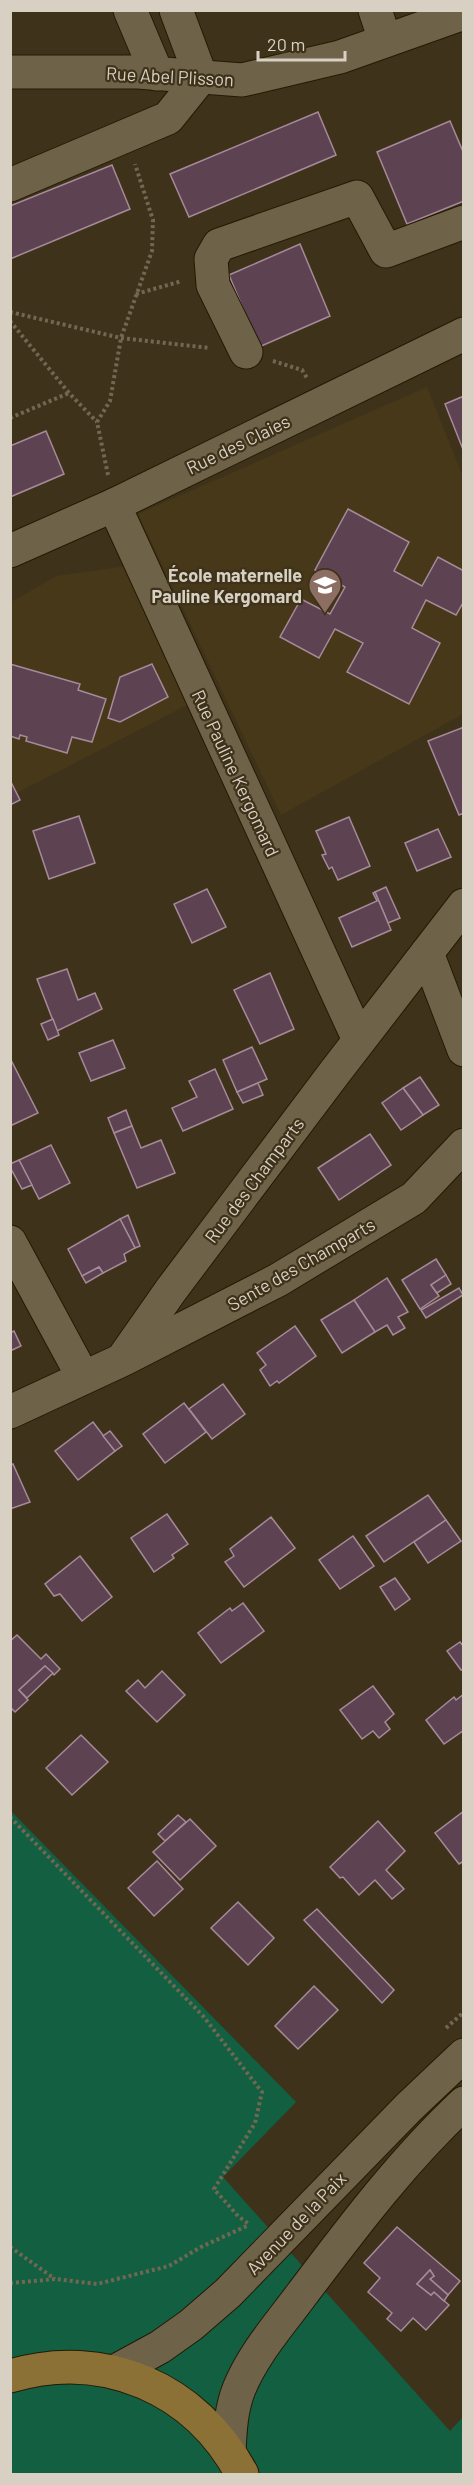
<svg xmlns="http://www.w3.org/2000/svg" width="474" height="2485" viewBox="0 0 474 2485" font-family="Barlow,sans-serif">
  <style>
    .built { fill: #463818 }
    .green { fill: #125f42 }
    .building { fill: #5d4352; stroke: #a78a9a; stroke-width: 1.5 }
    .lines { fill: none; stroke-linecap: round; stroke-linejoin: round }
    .minor-casing { stroke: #241a03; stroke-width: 35 }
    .major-casing { stroke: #241a03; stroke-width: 35 }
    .path { stroke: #716752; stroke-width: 4; stroke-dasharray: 3 3; stroke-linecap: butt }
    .minor { stroke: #6e6248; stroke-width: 33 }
    .major { stroke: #8c7137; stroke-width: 33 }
    .labels { text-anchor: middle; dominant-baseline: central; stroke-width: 4.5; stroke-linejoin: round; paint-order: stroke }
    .street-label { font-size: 18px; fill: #d8d1c3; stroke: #3e331a }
    .poi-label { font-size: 18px; font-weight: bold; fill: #d8d1c3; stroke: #3e331a; text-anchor: end }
  </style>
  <rect width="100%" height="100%" fill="#3e331a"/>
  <!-- built -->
  <g class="built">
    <path d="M427 387 463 477V714L281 815 138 514Z"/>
    <path d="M127 566 187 705 11 796V602L57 576Z"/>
  </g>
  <!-- green -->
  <path class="green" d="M10 1810 296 2102 223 2177 450 2431 463 2417V2474H11Z"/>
  <!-- building -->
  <g class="building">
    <path d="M318 112 336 155 189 217 170 174Z"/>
    <path d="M450 121 464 154V201L407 224 377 152Z"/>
    <path d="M112 165 130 209 10 259V206Z"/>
    <path d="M300 244 330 316 259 347 229 275Z"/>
    <path d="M464 396V452L445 404Z"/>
    <path d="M46 431 64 474 10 497V446Z"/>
    <path d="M348 509 409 542 394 571 422 586 438 557 464 571V601L456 615 426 600 412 628 440 643 409 704 347 672 363 643 335 629 319 658 280 637 301 599 330 614 345 587 315 570Z"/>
    <path d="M10 664 80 684 78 690 106 699 92 742 72 737 67 753 26 741 27 737 20 735 19 739 10 736Z"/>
    <path d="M152 664 168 697 120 722 108 718 120 677Z"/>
    <path d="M464 727V813L459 815 428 741Z"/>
    <path d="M10 780 20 800 10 805Z"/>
    <path d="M79 816 95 863 49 879 33 831Z"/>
    <path d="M349 817 370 866 338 880 332 867 329 869 322 855 326 854 316 831Z"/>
    <path d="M438 829 451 857 417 871 405 843Z"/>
    <path d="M386 887 400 918 388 923 375 892Z"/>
    <path d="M207 889 226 927 192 943 174 904Z"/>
    <path d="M375 892 391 930 352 947 339 918 377 901 373 893Z"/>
    <path d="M67 969 78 1000 95 993 102 1009 57 1031 37 979Z"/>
    <path d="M270 973 294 1029 260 1044 234 990Z"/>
    <path d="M53 1019 59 1035 48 1040 41 1024Z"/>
    <path d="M113 1040 125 1068 91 1081 79 1053Z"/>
    <path d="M252 1047 267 1079 237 1092 223 1060Z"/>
    <path d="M10 1058 38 1113 10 1126Z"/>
    <path d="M215 1069 233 1109 183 1131 172 1108 197 1097 189 1081Z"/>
    <path d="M420 1077 439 1105 423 1115 403 1088Z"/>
    <path d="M258 1083 263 1095 243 1103 237 1092Z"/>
    <path d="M403 1088 423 1115 401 1130 382 1103Z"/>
    <path d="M126 1110 132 1126 114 1133 108 1118Z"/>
    <path d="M132 1126 141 1148 161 1140 175 1173 137 1188 114 1133Z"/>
    <path d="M370 1134 391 1165 339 1200 318 1168Z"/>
    <path d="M51 1145 70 1183 39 1199 19 1160Z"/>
    <path d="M19 1160 32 1185 22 1189 10 1167V1164Z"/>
    <path d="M128 1215 140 1246 135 1248 120 1219Z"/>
    <path d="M120 1219 135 1248 124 1254 126 1261 103 1273 99 1267 82 1276 68 1249Z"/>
    <path d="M436 1259 446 1275 431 1285 439 1296 420 1309 402 1280Z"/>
    <path d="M99 1267 103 1273 86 1283 82 1276Z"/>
    <path d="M446 1275 451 1284 437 1293 431 1285Z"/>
    <path d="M387 1278 408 1312 398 1317 405 1328 393 1335 387 1325 375 1332 354 1300Z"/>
    <path d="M459 1288 463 1295 426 1318 421 1310Z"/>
    <path d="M354 1300 375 1332 342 1353 321 1320Z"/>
    <path d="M295 1326 316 1356 279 1383 277 1381 270 1386 260 1370 266 1365 257 1353Z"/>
    <path d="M14 1331 21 1346 10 1351V1333Z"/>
    <path d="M223 1384 245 1414 212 1439 189 1409Z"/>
    <path d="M184 1403 206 1432 165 1463 143 1434Z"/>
    <path d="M93 1422 115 1451 78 1480 55 1451Z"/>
    <path d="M110 1431 122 1446 115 1451 103 1436Z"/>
    <path d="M13 1464 30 1502 10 1509V1465Z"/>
    <path d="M428 1495 446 1520 384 1562 366 1536Z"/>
    <path d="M167 1514 188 1544 172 1555 174 1558 154 1572 131 1538Z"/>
    <path d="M271 1517 295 1548 244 1587 225 1562 234 1556 230 1549Z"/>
    <path d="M446 1520 461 1541 428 1563 414 1542Z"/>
    <path d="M353 1536 374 1566 340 1589 319 1560Z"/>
    <path d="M80 1556 112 1597 82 1621 60 1594 54 1596 45 1584Z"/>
    <path d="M395 1578 410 1599 395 1610 380 1587Z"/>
    <path d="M243 1603 264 1631 221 1663 198 1633 230 1608 232 1611Z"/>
    <path d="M17 1635 41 1659 46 1654 60 1669 54 1675 45 1666 19 1690 28 1700 15 1712 10 1707V1641Z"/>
    <path d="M460 1642 464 1647V1669L461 1670 447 1651Z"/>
    <path d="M45 1666 53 1673 27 1698 19 1690Z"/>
    <path d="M162 1671 185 1695 157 1722 126 1691 138 1680 145 1688Z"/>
    <path d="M373 1686 394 1714 385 1722 390 1729 379 1738 373 1731 362 1739 340 1710Z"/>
    <path d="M464 1694V1730L444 1744 426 1720 454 1697 456 1700Z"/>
    <path d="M81 1735 108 1762 72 1795 46 1768Z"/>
    <path d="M464 1811V1861L459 1864 435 1833Z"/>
    <path d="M178 1815 186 1822 165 1841 158 1834Z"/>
    <path d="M190 1819 216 1846 180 1880 153 1852Z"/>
    <path d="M378 1821 405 1851 386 1870 404 1889 392 1899 375 1880 359 1895 343 1877 340 1878 330 1867Z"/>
    <path d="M157 1861 183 1889 154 1916 128 1888Z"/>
    <path d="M238 1902 274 1938 248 1965 211 1928Z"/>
    <path d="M317 1909 394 1990 382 2003 304 1920Z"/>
    <path d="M314 1986 338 2010 298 2049 275 2026Z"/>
    <path d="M397 2227 460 2281 448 2295 430 2279 434 2276 430 2270 417 2284 431 2295 434 2292 449 2305 426 2330 413 2318 401 2331 387 2319 392 2313 368 2292 380 2278 364 2263Z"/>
    <path d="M430 2270 434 2276 430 2279 448 2295 444 2301 434 2292 431 2295 417 2284Z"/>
  </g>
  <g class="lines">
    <!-- minor casing -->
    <g class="minor-casing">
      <g id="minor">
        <path d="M130 10 157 74"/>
        <path d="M375 10 385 40"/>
        <path d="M10 72H138L242 80 340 57 464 13"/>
        <path d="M10 185 168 118 201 77 176 10"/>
        <path d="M246 352 213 285 211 259 219 245 357 197 386 251 464 222"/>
        <path d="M114 505 359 1040"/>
        <path d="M10 551 114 505 464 334"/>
        <path d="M427 953 464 1050"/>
        <path d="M10 1242 83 1377"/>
        <path d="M126 1358 278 1280 414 1198 464 1145"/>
        <path d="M10 1412 122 1360 171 1290 335 1072 464 905"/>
        <path d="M114 2372 160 2347 191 2325 228 2293 409 2107 464 2055"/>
        <path d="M229 2452C230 2431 231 2409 239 2389 253 2354 280 2324 302 2294 352 2228 402 2161 464 2103"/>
      </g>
    </g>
    <!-- major casing -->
    <g class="major-casing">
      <path id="major" d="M10 2376C104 2348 196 2388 242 2474"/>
    </g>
    <!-- path -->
    <g class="path">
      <path d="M136 294 182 281"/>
      <path d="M10 312 121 338 210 348"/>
      <path d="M10 321 69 393 97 422"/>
      <path d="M273 361 302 370 307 378"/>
      <path d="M10 418 69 393"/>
      <path d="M108 475 97 422 110 401 121 338 152 251 153 220 135 164"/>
      <path d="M10 1817 203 2016 262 2092 255 2123 214 2189 238 2216 249 2224"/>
      <path d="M446 2028 464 2012"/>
      <path d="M10 2247 55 2279"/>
      <path d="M10 2283 56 2279 97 2284 169 2266 201 2247 249 2225"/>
    </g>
    <!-- minor -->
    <use href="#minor" class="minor"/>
    <!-- major -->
    <use href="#major" class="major"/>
  </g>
  <!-- icons -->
  <defs>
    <g id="school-pin" transform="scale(1.725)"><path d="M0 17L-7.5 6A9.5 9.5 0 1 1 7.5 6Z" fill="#8d6e63" stroke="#3e331a"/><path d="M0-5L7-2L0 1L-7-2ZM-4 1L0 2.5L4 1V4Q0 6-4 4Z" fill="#fff"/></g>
  </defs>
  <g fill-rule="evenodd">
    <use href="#school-pin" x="325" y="585"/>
  </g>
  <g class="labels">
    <!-- street labels -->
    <g class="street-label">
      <text transform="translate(170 76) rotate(3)">Rue Abel Plisson</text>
      <text transform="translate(238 444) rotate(-26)">Rue des Claies</text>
      <text transform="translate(236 773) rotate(65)">Rue Pauline Kergomard</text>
      <text transform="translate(254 1180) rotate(-53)">Rue des Champarts</text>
      <text transform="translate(301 1264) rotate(-30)">Sente des Champarts</text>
      <text transform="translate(296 2223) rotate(-46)">Avenue de la Paix</text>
    </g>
    <!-- poi labels -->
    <g class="poi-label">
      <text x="302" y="575">École maternelle<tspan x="302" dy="21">Pauline Kergomard</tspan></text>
    </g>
  </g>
  <!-- border -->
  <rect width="474" height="2485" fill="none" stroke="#d8d1c3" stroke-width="24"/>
  <!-- scale -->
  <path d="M258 51v9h87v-9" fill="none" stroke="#d8d1c3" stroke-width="3"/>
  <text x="267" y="51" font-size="18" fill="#d8d1c3" stroke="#3e331a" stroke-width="4.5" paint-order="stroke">20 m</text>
</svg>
